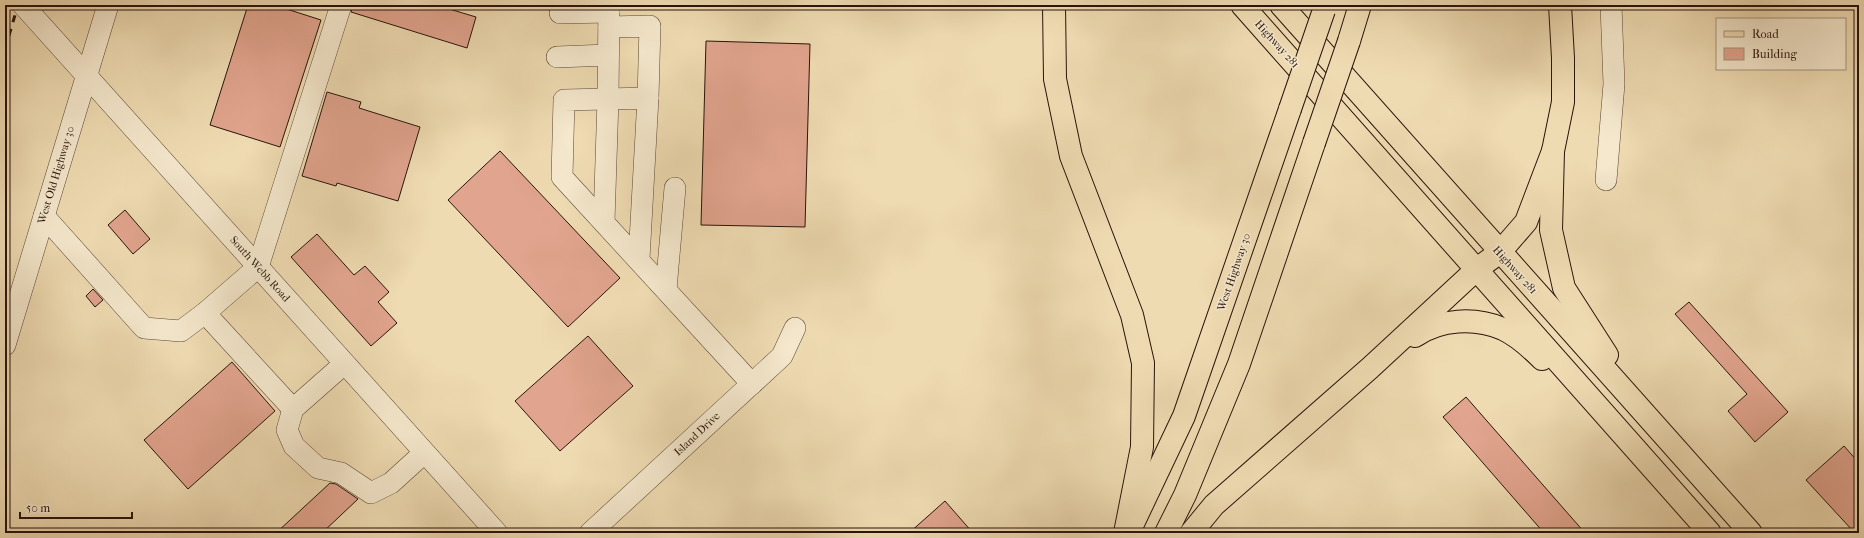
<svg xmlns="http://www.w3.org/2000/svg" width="1864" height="538" viewBox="0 0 1864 538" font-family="'IM FELL French Canon',serif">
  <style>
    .building { fill: #e1a48e; stroke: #28130b }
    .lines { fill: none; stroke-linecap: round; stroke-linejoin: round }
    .minor-casing { stroke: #5a4535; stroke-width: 22 }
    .major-casing { stroke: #28130b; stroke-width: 24 }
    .highway-casing { stroke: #28130b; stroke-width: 24 }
    .minor { stroke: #f5e8cd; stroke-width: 21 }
    .major { stroke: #efdbb2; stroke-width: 22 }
    .highway { stroke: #efdbb2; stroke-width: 22 }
    .rail { stroke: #28130b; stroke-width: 3; stroke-dasharray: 7 7; stroke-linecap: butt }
    .major-bridge-casing { stroke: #28130b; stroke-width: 24; stroke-linecap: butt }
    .major-bridge { stroke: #efdbb2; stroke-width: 22 }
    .labels { text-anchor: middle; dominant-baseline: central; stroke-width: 3; stroke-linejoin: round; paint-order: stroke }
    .street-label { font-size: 11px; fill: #28130b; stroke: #f5e8cd }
  </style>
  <rect width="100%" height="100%" fill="#efdbb2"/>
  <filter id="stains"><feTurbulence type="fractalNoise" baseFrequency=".005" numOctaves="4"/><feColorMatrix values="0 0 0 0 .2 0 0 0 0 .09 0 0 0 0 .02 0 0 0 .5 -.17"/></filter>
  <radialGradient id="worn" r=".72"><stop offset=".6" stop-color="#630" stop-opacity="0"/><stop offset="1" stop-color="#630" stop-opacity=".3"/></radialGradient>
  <!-- building -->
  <g class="building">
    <path d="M248 5H274L321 20 280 147 210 125Z"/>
    <path d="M353 5H436L476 17 467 48 351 12Z"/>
    <path d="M706 41 810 44 805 227 701 225Z"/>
    <path d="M327 92 361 102 359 108 420 127 398 201 337 183 336 186 302 176Z"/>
    <path d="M500 151 620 278 568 327 448 200Z"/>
    <path d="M125 210 150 239 133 254 108 225Z"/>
    <path d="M317 234 354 275 365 266 389 292 378 302 397 323 371 346 291 257Z"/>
    <path d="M93 289 103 300 95 307 86 296Z"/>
    <path d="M1689 302 1788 412 1755 442 1728 411 1747 394 1675 314Z"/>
    <path d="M588 336 633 386 560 451 515 401Z"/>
    <path d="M232 362 275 411 188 489 144 440Z"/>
    <path d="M1466 397 1585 533H1544L1443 417Z"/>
    <path d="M1844 446 1859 463V526L1853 531 1806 480Z"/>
    <path d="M330 483 336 484 358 499 322 533H276Z"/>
    <path d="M945 501 973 533H909Z"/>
  </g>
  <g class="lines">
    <!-- minor casing -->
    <g class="minor-casing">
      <g id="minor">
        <path d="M23 5 497 533"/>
        <path d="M560 13 609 12"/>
        <path d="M609 27 650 26 648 98"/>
        <path d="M557 57 608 55"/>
        <path d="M1606 180 1614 84 1611 5"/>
        <path d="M44 216 144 328 181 331 205 313 258 267 341 5"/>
        <path d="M604 222 608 99 609 5"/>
        <path d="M639 259 648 98 564 100 562 177 752 384"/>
        <path d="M666 289 675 188"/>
        <path d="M205 313 293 409"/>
        <path d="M5 345 108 5"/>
        <path d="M344 364 293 409 287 430 294 446 318 468 341 473 371 493 391 483 424 453"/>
        <path d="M590 533 782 356 795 328"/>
      </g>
    </g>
    <!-- major casing -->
    <g class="major-casing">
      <g id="major">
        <path d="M1349 41 1360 5"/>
        <path d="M1129 532 1184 416 1290 109"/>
        <path d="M1166 533 1185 495 1239 364 1314 143"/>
      </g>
    </g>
    <!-- highway casing -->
    <g class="highway-casing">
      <g id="highway">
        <path d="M1054 5 1055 79 1071 156 1132 315 1143 363 1142 447 1125 533"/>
        <path d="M1242 5 1710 533"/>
        <path d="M1281 5 1751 533"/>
        <path d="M1560 5 1563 58V102L1553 151 1551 230 1564 288 1607 355"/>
        <path d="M1415 336C1440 319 1475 317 1503 329 1518 336 1531 348 1542 359"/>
        <path d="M1191 533 1214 505 1370 368 1477 269 1500 252 1526 222 1553 151"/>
      </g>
    </g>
    <!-- minor -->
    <use href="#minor" class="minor"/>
    <!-- major -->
    <use href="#major" class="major"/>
    <!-- highway -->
    <use href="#highway" class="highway"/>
    <!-- rail -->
    <g class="rail">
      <path d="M5 16 8 5"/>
      <path d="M5 49 18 5"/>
    </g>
    <!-- major-bridge casing -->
    <g class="major-bridge-casing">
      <g id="major-bridge">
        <path d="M1290 109 1324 10"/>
        <path d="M1314 143 1349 41"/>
      </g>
    </g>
    <!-- major-bridge -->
    <use href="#major-bridge" class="major-bridge"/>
  </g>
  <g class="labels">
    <!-- street labels -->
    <g class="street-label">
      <text transform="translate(1277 44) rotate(48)">Highway 281</text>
      <text transform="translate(56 175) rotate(-73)">West Old Highway 30</text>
      <text transform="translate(260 269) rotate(48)">South Webb Road</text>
      <text transform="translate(1515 270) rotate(48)">Highway 281</text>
      <text transform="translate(1234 272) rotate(-71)">West Highway 30</text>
      <text transform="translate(697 434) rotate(-43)">Island Drive</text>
    </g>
  </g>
  <!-- margin -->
  <rect width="1864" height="538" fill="none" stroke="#efdbb2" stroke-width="20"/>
  <rect x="6" y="6" width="1852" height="526" fill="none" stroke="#28130b" stroke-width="2"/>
  <rect x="10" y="10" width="1844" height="518" fill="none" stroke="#28130b"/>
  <!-- legend -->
  <rect x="1716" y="18" width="130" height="52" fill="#f5e8cd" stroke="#a3937f"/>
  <rect x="1724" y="31" width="20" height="6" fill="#efdbb2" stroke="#a3937f"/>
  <text x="1752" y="38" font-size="12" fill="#28130b">Road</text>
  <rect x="1724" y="48" width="20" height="12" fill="#e1a48e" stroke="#a3937f"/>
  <text x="1752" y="58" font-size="12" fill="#28130b">Building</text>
  <!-- scale -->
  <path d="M20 512v6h112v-6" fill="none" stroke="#28130b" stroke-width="2"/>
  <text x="26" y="512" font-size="12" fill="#28130b" stroke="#f5e8cd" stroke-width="3" paint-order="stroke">50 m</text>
  <rect width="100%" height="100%" filter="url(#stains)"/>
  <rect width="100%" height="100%" fill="url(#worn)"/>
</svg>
